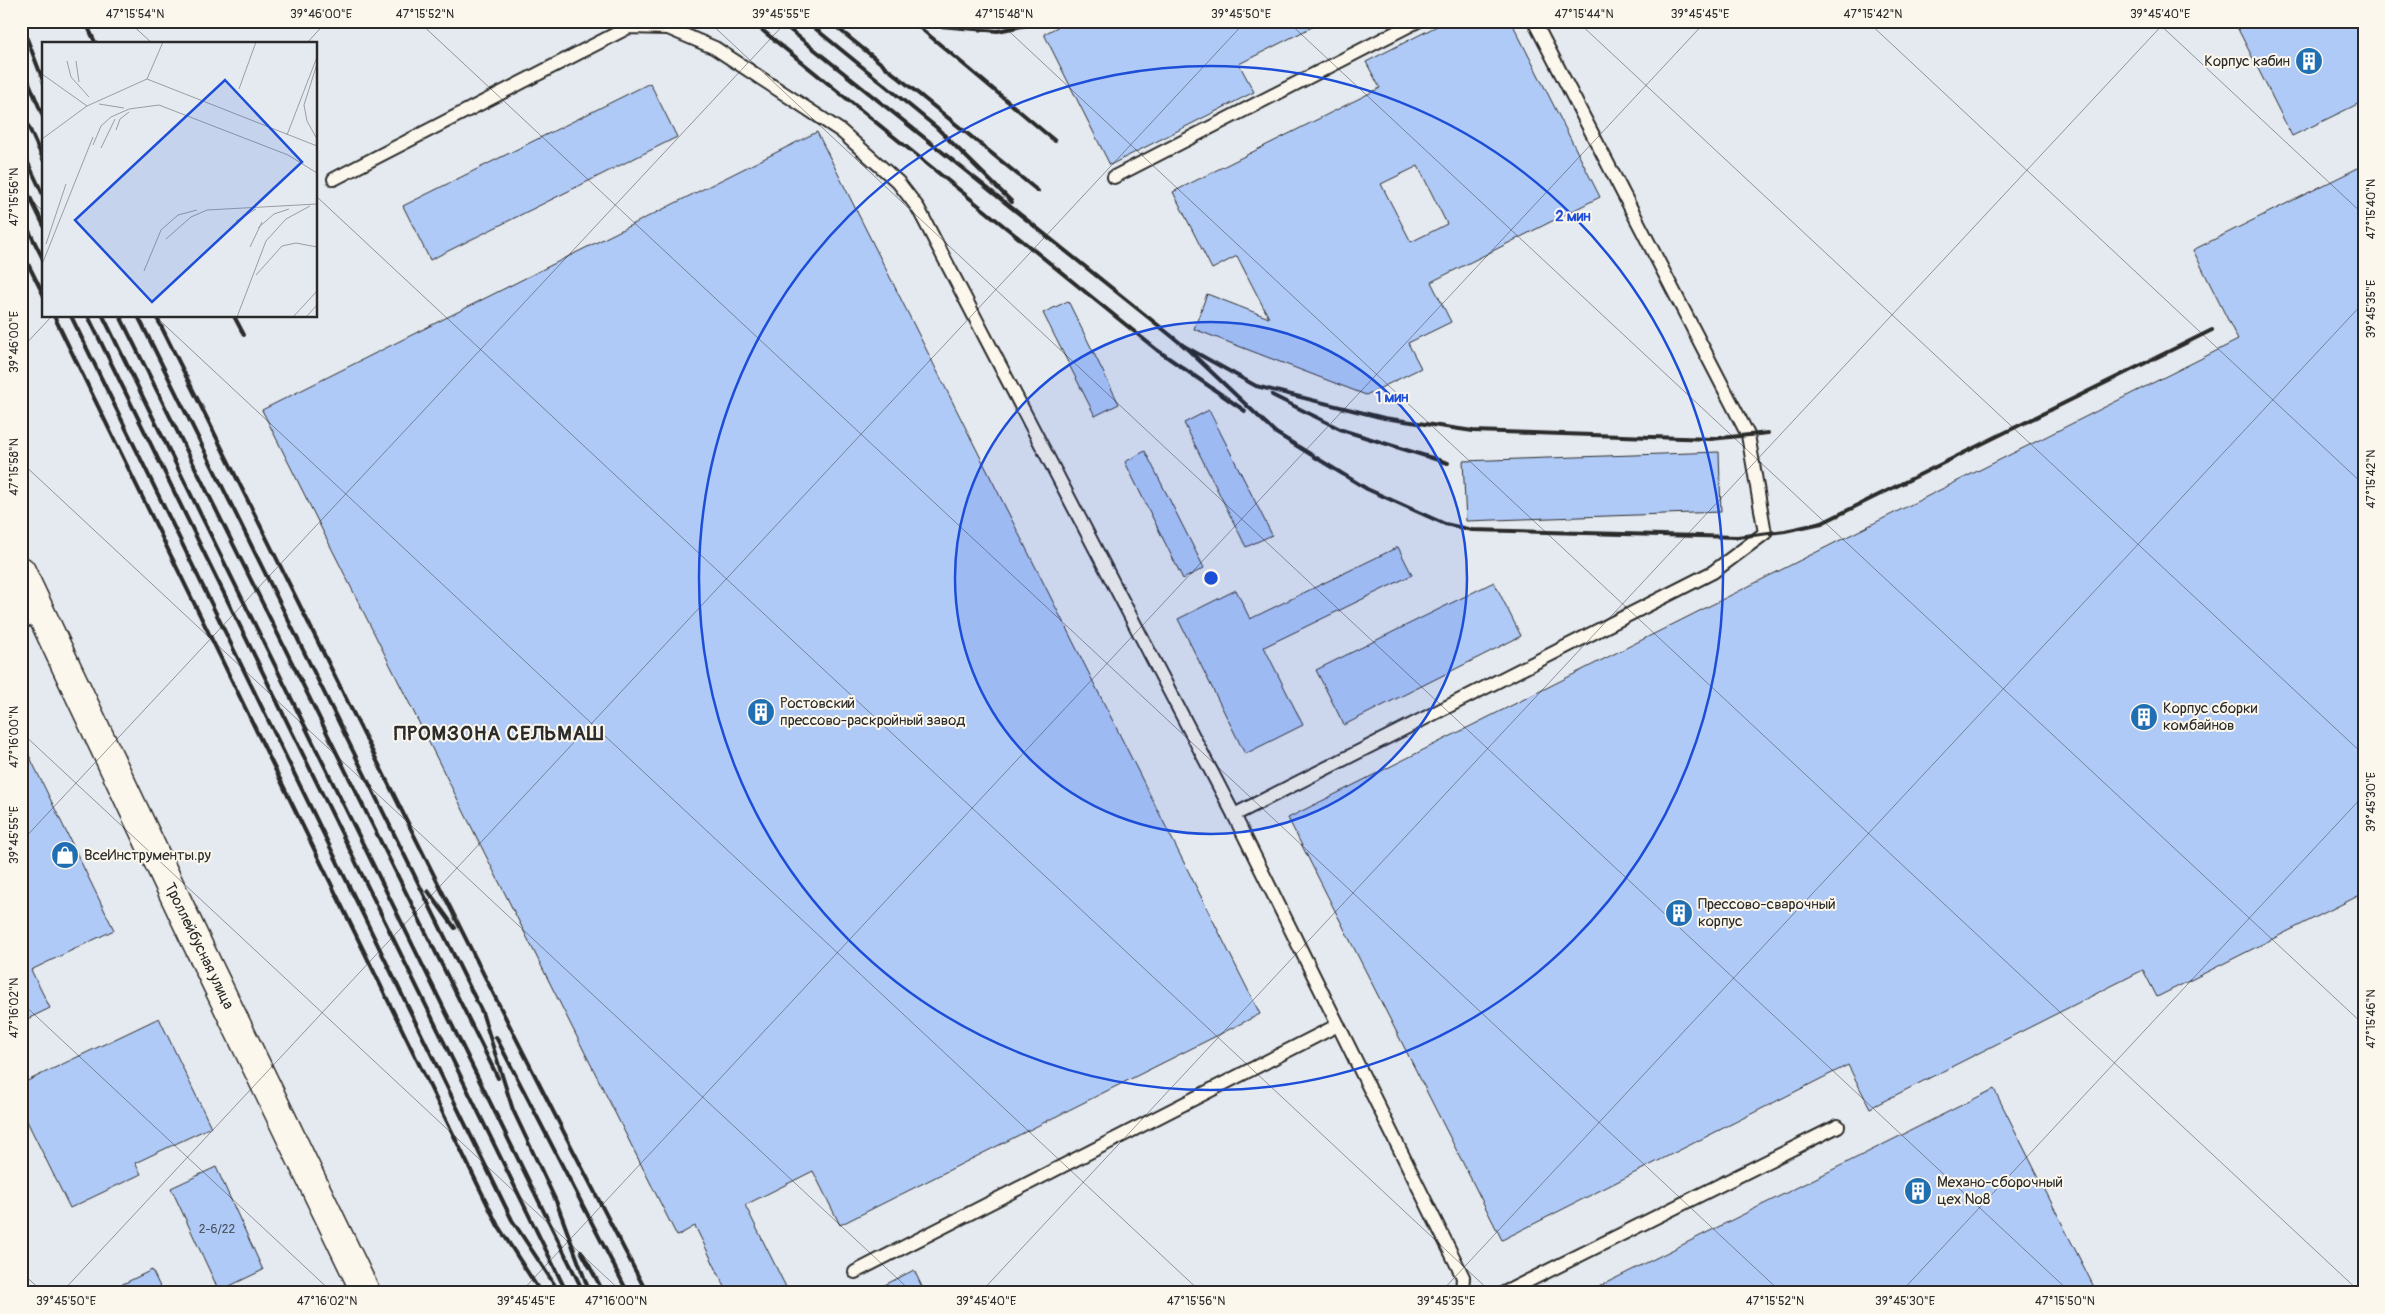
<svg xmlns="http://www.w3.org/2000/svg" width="2385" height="1314" viewBox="0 0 2385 1314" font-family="Pangolin,sans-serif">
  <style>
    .building { fill: #b0caf8; stroke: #2b2b2b; fill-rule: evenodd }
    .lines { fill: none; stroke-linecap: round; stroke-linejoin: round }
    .service-casing { stroke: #2b2b2b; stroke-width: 16 }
    .secondary-casing { stroke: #2b2b2b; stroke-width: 31 }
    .service { stroke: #fbf7ec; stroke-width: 12 }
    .secondary { stroke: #fbf7ec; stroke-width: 28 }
    .rail { stroke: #2b2b2b; stroke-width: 4 }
    .ticks { fill: none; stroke: #2b2b2b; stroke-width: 1; stroke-opacity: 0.45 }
    .ring { fill: none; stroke: #1d4ed8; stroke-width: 2.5 }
    .labels { text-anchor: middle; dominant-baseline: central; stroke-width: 4; stroke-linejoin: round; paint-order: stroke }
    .number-label { font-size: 12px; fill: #4c535e }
    .poi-label { font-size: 15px; fill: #2b2b2b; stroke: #fbf7ec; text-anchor: start }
    .street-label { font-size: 15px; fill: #2b2b2b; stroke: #fbf7ec }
    .district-label { font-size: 20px; font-weight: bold; letter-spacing: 1px; fill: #2b2b2b; stroke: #fbf7ec }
    .inset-road { fill: none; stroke: #9a9ea1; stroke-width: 1 }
    .view { fill: #1d4ed8; fill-opacity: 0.15; stroke: #1d4ed8; stroke-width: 2.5 }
    .inset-edge { fill: none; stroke: #2b2b2b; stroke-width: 2.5 }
    .centre { fill: #1d4ed8; stroke: #fbf7ec; stroke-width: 2.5 }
    .ring-label { font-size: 15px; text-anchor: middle; font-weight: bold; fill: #1d4ed8; stroke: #fbf7ec; stroke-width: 4; stroke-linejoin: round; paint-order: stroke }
    .neatline { fill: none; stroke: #2b2b2b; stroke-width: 2 }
    .ticks-label { font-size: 12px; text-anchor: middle; fill: #2b2b2b }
  </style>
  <rect width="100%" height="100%" fill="#e4eaf0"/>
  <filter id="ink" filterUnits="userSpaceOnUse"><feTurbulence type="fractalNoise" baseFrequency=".02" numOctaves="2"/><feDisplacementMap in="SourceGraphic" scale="10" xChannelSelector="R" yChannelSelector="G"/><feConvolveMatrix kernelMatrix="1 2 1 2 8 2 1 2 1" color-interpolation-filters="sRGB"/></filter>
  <g filter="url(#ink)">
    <!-- building -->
    <g class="building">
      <path d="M1069 21H1324L1239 64 1254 92 1110 165 1044 34Z"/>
      <path d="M1447 21H1511L1600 197 1431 282 1451 322 1408 343 1421 368 1366 395 1194 329 1207 294 1269 318 1237 256 1212 269 1173 192 1380 88 1366 62ZM1418 166 1447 224 1411 242 1381 184Z"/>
      <path d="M2234 21H2364V101L2292 136Z"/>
      <path d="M650 83 677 137 430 260 403 206Z"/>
      <path d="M817 132 1260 1014 840 1225 813 1171 745 1205 789 1293H728L695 1226 677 1236 262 410Z"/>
      <path d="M2364 165V893L2157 997 2143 970 1870 1108 1848 1065 1502 1240 1288 818 2238 340 2193 250Z"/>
      <path d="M1068 301 1119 404 1095 416 1043 313Z"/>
      <path d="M1209 410 1272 535 1246 547 1184 423Z"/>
      <path d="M1145 451 1204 568 1183 579 1125 462Z"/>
      <path d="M1719 452 1721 512 1466 521 1463 461Z"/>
      <path d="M1398 547 1412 575 1264 647 1303 725 1245 754 1178 619 1236 590 1250 619Z"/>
      <path d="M1494 582 1521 636 1344 725 1316 670Z"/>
      <path d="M21 739 114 930 31 970 50 1008 21 1022Z"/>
      <path d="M159 1018 211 1127 135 1163 141 1174 70 1208 21 1109V1084Z"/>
      <path d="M1994 1089 2097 1293H1586Z"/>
      <path d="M216 1167 263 1270 219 1291 171 1188Z"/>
      <path d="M152 1270 163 1293H104Z"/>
      <path d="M914 1270 925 1293H869Z"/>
    </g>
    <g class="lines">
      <!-- service casing -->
      <g class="service-casing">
        <g id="service">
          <path d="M1114 177 1418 21"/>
          <path d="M334 179 629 27 668 28 715 48 841 131 898 182 918 208 1234 815"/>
          <path d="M21 623 41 613"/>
          <path d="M855 1272 1338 1025"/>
          <path d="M1462 1293 1463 1277 1234 815 1713 572 1765 533 1748 435 1534 21"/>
          <path d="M1504 1293 1838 1126"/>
        </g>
      </g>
      <!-- secondary casing -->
      <g class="secondary-casing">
        <path id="secondary" d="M21 571 195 939 366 1293"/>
      </g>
      <!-- service -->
      <use href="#service" class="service"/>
      <!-- secondary -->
      <use href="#secondary" class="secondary"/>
      <!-- rail -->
      <g class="rail">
        <path d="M85 21 96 44"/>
        <path d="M751 21 1157 350 1245 411"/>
        <path d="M779 21 1184 346 1256 386 1384 418 1473 431 1711 439 1768 433"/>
        <path d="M806 21 936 127 1012 202"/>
        <path d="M829 21 1038 191"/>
        <path d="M912 21 1055 141"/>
        <path d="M21 23 44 83"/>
        <path d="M916 24 998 31 1027 25"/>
        <path d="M21 63 44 119"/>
        <path d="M21 110 44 161"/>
        <path d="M21 148 44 197"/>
        <path d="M21 179 44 226"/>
        <path d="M21 215 44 261"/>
        <path d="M21 250 44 296"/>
        <path d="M54 316 498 1226 541 1293"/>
        <path d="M71 316 512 1220 560 1293"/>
        <path d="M88 316 567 1293"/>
        <path d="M103 316 584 1293"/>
        <path d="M120 316 498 1078"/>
        <path d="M138 316 482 1012 513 1110 556 1201 588 1288"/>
        <path d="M156 316C319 642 478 970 647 1293"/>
        <path d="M234 316 244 335"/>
        <path d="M1184 346 1276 433 1367 489 1445 524 1472 530 1737 537 1785 531 1822 523 2212 330"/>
        <path d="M1272 395 1342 430 1448 463"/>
        <path d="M428 891 455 928"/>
        <path d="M496 1037 628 1293"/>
        <path d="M581 1251 604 1293"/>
      </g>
    </g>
  </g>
  <!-- ticks -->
  <path class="ticks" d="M128 21 153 44M418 21 1782 1293M708 21 2071 1293M998 21 2361 1293M1287 21 2364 1025M1577 21 2364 755M1867 21 2364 485M2156 21 2364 215M306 44 327 21M21 191 44 212M316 196 1492 1293M155 316 1202 1293M21 349 52 316M21 462 913 1293M21 732 623 1293M21 842 787 21M21 1002 333 1293M21 1272 44 1293M61 1293 1246 21M520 1293 1706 21M980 1293 2166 21M1440 1293 2364 302M1900 1293 2364 795M2359 1293 2364 1288"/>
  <!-- distance rings -->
  <circle cx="1211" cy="578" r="256" fill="#1d4ed8" fill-opacity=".12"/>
  <g class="ring">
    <circle cx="1211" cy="578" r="256"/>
    <circle cx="1211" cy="578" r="512"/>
  </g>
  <!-- icons -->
  <defs>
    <g id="building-disc" transform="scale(1.4375)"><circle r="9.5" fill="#1f6fb2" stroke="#fbf7ec"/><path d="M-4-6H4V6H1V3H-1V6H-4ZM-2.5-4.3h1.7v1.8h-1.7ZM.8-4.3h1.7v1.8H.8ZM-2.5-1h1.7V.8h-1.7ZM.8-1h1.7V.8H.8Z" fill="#fff"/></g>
    <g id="shop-disc" transform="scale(1.4375)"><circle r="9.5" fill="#1f6fb2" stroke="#fbf7ec"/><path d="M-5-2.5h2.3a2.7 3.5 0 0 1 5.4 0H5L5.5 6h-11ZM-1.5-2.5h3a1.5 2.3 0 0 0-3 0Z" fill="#fff"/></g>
  </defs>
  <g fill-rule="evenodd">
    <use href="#building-disc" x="2309" y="61"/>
    <use href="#building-disc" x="761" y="712"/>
    <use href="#building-disc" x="2144" y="717"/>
    <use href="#shop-disc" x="65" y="855"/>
    <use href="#building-disc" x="1679" y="913"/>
    <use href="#building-disc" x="1918" y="1191"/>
  </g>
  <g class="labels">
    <!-- number labels -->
    <g class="number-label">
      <text x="217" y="1229">2-6/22</text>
    </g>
    <!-- poi labels -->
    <g class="poi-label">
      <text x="2290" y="61" text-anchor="end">Корпус кабин</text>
      <text x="780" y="703">Ростовский<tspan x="780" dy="17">прессово-раскройный завод</tspan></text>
      <text x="2163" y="708">Корпус сборки<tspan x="2163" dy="17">комбайнов</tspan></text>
      <text x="84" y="855">ВсеИнструменты.ру</text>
      <text x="1698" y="904">Прессово-сварочный<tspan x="1698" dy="17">корпус</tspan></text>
      <text x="1937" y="1182">Механо-сборочный<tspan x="1937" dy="17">цех №8</tspan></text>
    </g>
    <!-- street labels -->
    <g class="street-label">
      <text transform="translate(199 946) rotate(64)">Троллейбусная улица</text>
    </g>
    <!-- district labels -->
    <g class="district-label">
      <text x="499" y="733">ПРОМЗОНА СЕЛЬМАШ</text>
    </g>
  </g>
  <!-- overview -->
  <g transform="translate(42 42)">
    <rect width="275" height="275" fill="#e4eaf0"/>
    <path class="inset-road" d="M25 19 29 35 47 55M34 19 37 40M275 22 262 63 265 79 275 97M0 32 45 64M105 37 275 104M105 37 121 0M197 47 214 0M57 62 82 66M74 88 78 77 87 70M245 93 275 15M0 97 45 64 105 37M51 103 59 84 69 75 87 67 117 63 246 113 275 131M59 106 73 77M194 179 214 167M216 186 232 172 247 167M124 197 149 175 165 168 275 162M4 202 24 142M208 205 220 180M1 220 51 95M102 229 119 188 136 173 155 168M214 233 240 204 254 201 275 205M195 275 224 199 244 177 268 164M251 275 275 249M264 275 275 263"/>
    <path class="view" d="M183 38 260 120 110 260 33 178Z"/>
    <rect width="275" height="275" class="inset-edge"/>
  </g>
  <circle cx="1211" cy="578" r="8" class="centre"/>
  <g class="ring-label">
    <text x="1573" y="221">2 мин</text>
    <text x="1392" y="402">1 мин</text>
  </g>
  <!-- margin -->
  <rect width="2385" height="1314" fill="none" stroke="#fbf7ec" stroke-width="55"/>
  <rect x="28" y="28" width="2330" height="1258" class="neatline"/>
  <g class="ticks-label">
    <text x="135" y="18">47°15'54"N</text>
    <text x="321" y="18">39°46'00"E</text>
    <text x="425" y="18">47°15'52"N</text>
    <text x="781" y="18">39°45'55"E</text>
    <text x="1004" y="18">47°15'48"N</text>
    <text x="1241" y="18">39°45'50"E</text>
    <text x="1584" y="18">47°15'44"N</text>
    <text x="1700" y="18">39°45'45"E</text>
    <text x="1873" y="18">47°15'42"N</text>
    <text x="2160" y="18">39°45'40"E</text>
    <text transform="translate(14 197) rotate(-90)" y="4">47°15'56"N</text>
    <text transform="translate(2371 209) rotate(-90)" y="4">47°15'40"N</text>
    <text transform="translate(2371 309) rotate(-90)" y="4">39°45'35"E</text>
    <text transform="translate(14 342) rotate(-90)" y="4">39°46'00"E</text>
    <text transform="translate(14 467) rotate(-90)" y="4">47°15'58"N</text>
    <text transform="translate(2371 479) rotate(-90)" y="4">47°15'42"N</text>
    <text transform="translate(14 737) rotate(-90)" y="4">47°16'00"N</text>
    <text transform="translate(2371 802) rotate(-90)" y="4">39°45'30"E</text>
    <text transform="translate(14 835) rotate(-90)" y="4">39°45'55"E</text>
    <text transform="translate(14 1008) rotate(-90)" y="4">47°16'02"N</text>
    <text transform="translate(2371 1019) rotate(-90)" y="4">47°15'46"N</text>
    <text x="66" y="1305">39°45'50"E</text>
    <text x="327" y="1305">47°16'02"N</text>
    <text x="526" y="1305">39°45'45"E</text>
    <text x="616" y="1305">47°16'00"N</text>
    <text x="986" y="1305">39°45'40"E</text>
    <text x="1196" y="1305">47°15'56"N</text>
    <text x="1446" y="1305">39°45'35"E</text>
    <text x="1775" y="1305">47°15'52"N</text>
    <text x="1905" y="1305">39°45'30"E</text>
    <text x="2065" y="1305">47°15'50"N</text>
  </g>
</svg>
